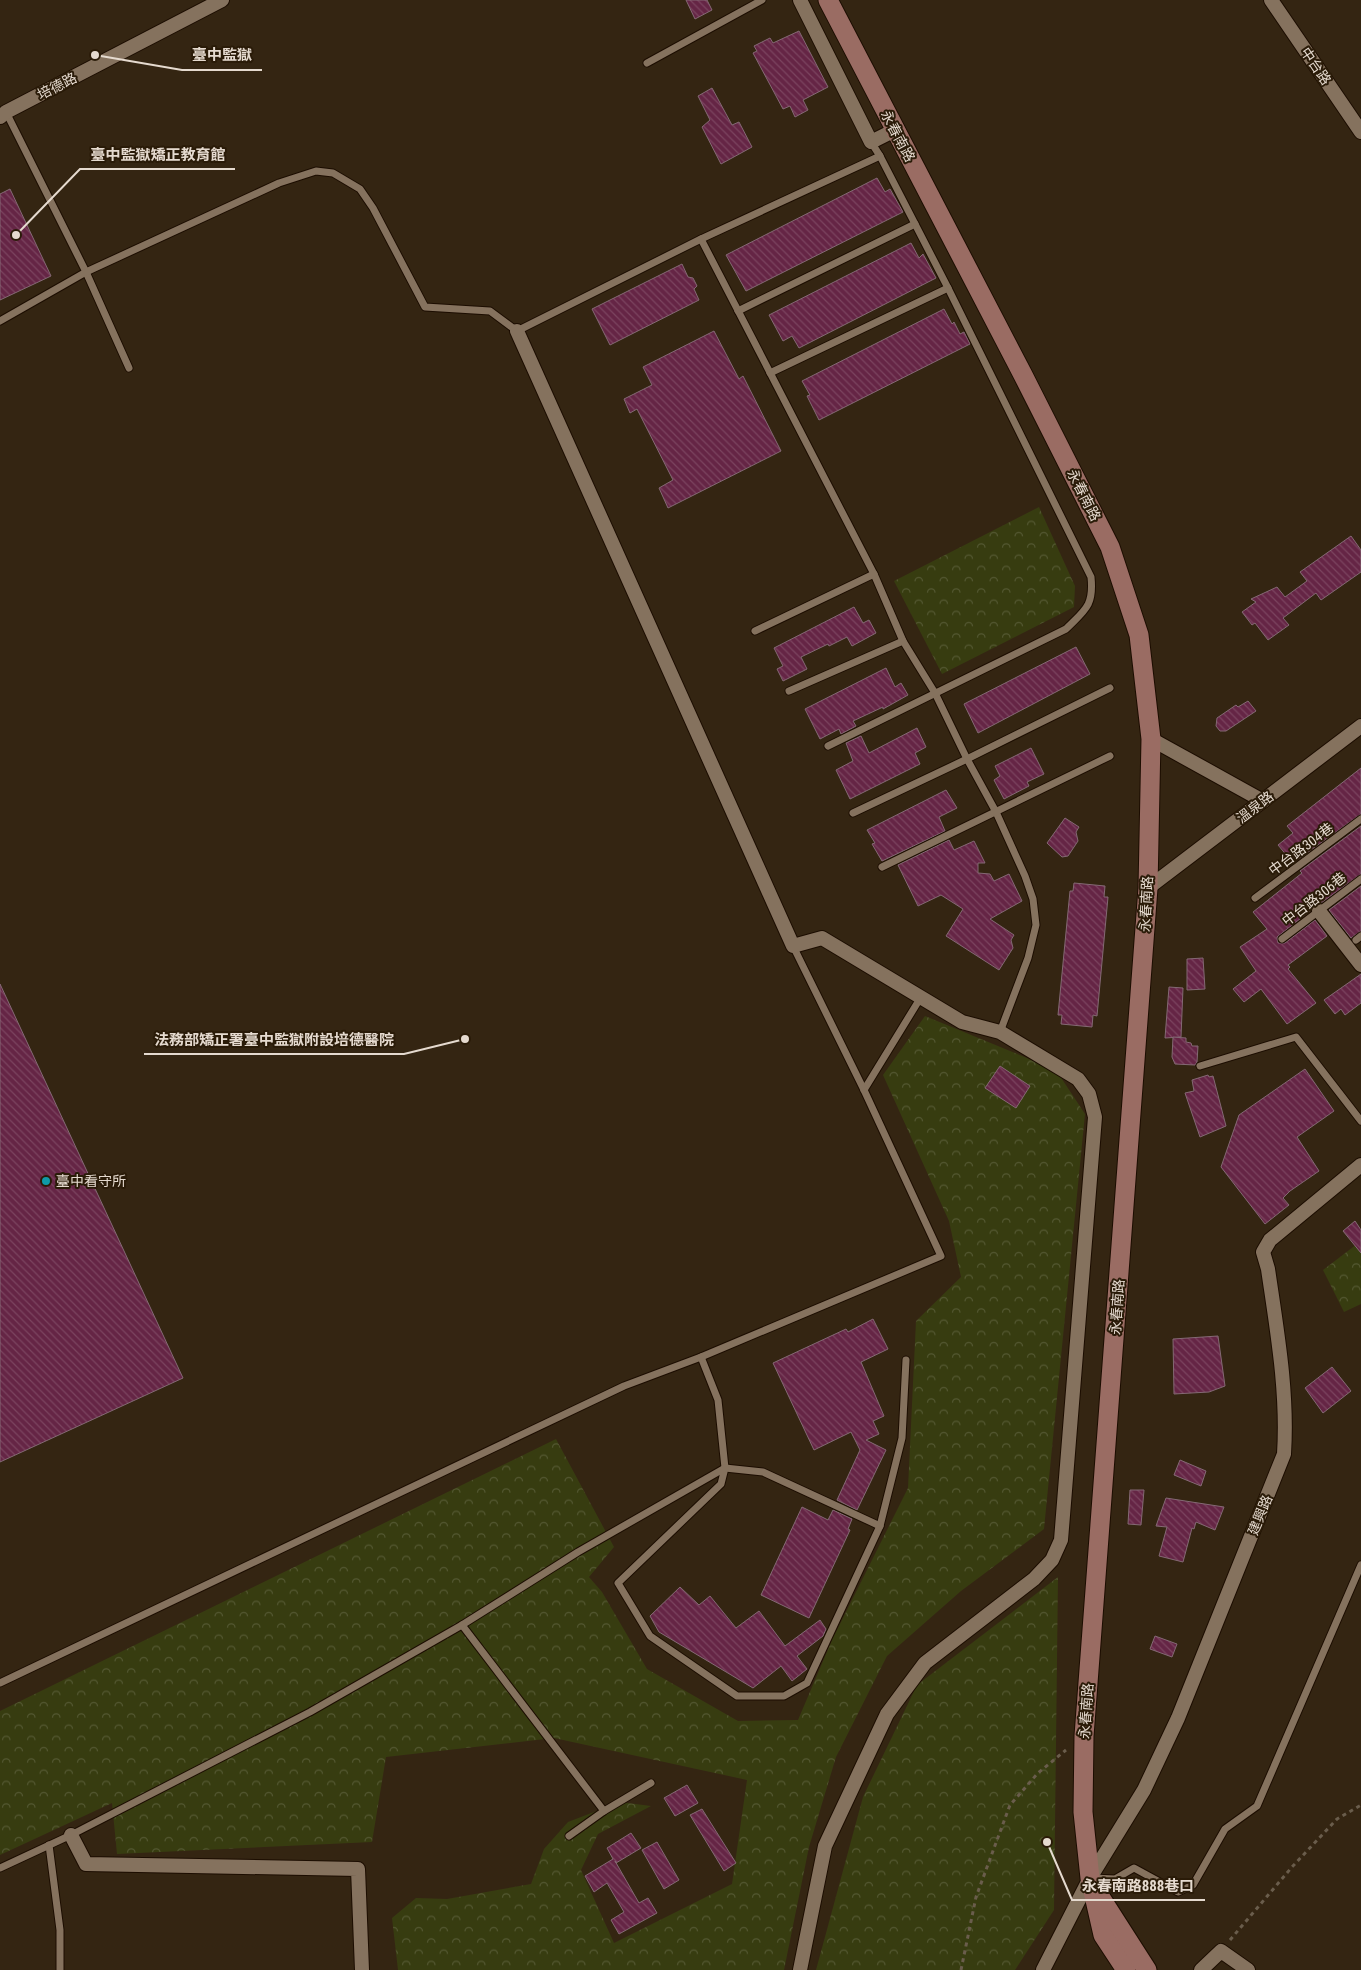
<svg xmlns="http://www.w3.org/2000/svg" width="1361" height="1970" viewBox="0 0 1361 1970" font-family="'Roboto Condensed','Noto Sans TC',sans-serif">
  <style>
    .forest { fill: url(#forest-crowns) }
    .building { fill: url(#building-back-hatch); stroke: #846974 }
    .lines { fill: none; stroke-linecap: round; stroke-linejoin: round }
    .lane-casing { stroke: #1c0d00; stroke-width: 9 }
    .street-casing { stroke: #1c0d00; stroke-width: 16 }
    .secondary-casing { stroke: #1c0d00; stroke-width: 21 }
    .path { stroke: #6a5d4c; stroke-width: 3; stroke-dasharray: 4 4; stroke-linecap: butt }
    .lane { stroke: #85725e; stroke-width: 7 }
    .street { stroke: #85725e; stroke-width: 14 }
    .secondary { stroke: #9a6c63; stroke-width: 19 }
    .culture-dot { fill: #0f9aa8; stroke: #2a1b08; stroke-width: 2 }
    .labels { text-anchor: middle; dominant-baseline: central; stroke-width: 4; stroke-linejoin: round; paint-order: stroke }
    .street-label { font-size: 14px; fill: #e5dacf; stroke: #2a1b08 }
    .poi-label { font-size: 14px; fill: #e5dacf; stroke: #2a1b08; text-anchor: start }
    .leader { fill: none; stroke: #e5dacf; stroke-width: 2 }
    .callout-dot { fill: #e5dacf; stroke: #2a1b08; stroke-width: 2 }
    .callout-label { font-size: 15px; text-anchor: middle; font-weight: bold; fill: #e5dacf; stroke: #2a1b08; stroke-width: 4; stroke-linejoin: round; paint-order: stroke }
  </style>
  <defs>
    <pattern id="forest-crowns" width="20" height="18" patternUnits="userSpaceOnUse" patternTransform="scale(1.25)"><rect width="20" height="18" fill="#373c10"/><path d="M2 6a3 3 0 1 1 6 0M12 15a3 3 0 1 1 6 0" fill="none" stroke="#545832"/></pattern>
    <pattern id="building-back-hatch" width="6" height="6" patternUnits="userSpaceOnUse" patternTransform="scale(1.25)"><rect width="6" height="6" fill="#652545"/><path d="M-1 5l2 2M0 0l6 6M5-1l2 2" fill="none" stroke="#7b445f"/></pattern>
  </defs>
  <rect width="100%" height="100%" fill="#342512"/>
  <!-- forest -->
  <g class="forest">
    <path d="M1039 507 1075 586 1074 607 942 674 894 581Z"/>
    <path d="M925 1016 1056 1070 1085 1114 1044 1529 961 1591 887 1656 836 1757 809 1847 784 1970H398L392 1918 416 1898 447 1899 531 1884 544 1849 568 1822 620 1802 651 1806 598 1834 581 1870 614 1943 732 1884 747 1780 554 1738 386 1757 372 1842 117 1854 112 1803 0 1855V1711L556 1439 614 1547 589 1577 602 1592 647 1669 738 1721 798 1720 832 1640 908 1488 916 1321 961 1277 949 1221 883 1075Z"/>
    <path d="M1361 1241V1304L1344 1312 1323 1270Z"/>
    <path d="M1058 1577 1054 1910 1015 1970H816L863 1797 917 1685Z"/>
  </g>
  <!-- building -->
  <g class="building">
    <path d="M686 0H707L712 10 695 19Z"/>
    <path d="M799 31 828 87 803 100 808 110 795 117 790 106 783 109 753 53 757 51 754 46 770 38 773 43Z"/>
    <path d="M712 88 732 125 739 122 752 147 721 164 702 127 710 120 698 96Z"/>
    <path d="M877 178 885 192 890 189 903 212 746 291 726 255Z"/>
    <path d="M10 189 51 276 0 300V194Z"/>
    <path d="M911 243 919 258 923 254 936 278 799 348 792 336 783 341 769 315Z"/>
    <path d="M682 264 688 277 693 278 697 286 694 289 699 300 610 345 592 309Z"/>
    <path d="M944 309 952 324 954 322 960 334 964 332 970 344 819 420 807 396 810 395 802 381Z"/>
    <path d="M714 331 739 379 743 376 781 451 668 508 659 488 673 480 637 409 630 413 624 399 652 385 643 367Z"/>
    <path d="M1351 536 1361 550V572L1321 600 1316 593 1283 618 1289 625 1268 640 1255 623 1252 625 1242 612 1256 602 1251 599 1277 587 1285 597 1307 581 1300 572Z"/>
    <path d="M854 607 863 623 869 620 876 633 852 646 847 637 829 646 828 644 801 657 807 669 783 681 777 669 783 666 774 648Z"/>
    <path d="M1076 647 1090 674 978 733 964 704Z"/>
    <path d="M886 668 895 687 901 683 908 695 883 709V707L853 721 856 726 841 734 839 729 820 739 805 709Z"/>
    <path d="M1248 701 1256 711 1226 731H1220L1216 726 1217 718 1236 705 1238 707Z"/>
    <path d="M917 728 926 747 915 753 920 764 850 799 836 770 853 761 846 743 861 736 869 753Z"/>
    <path d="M1031 748 1044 774 1027 782 1029 786 1004 799 994 780 1000 776 995 766Z"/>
    <path d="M1361 768V814L1293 863 1278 845 1293 833 1287 826Z"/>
    <path d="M946 790 957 808 939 817 945 831 882 861 872 844 875 843 867 830Z"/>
    <path d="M1065 818 1079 827 1076 832 1078 841 1068 856 1062 857 1047 843Z"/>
    <path d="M1361 826V874L1321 903 1314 904 1310 911 1277 937 1278 943H1285L1315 920 1327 936 1288 965 1290 967 1288 969 1316 1003 1287 1024 1261 989 1244 1002 1233 989 1256 971 1240 947 1267 929 1253 912 1302 873 1300 871Z"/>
    <path d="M949 840 954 850 974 841 985 863H978V873L990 874 994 881 1009 874 1022 901 990 919 1014 935 1011 940 1013 948 999 970 946 936 963 909 941 895 918 906 898 865Z"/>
    <path d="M1074 883 1105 886 1104 897H1108L1097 1016 1093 1015 1092 1027 1061 1024 1062 1015H1058L1070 891H1073Z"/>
    <path d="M1361 886V931L1351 938 1329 910Z"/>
    <path d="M1203 958 1205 989 1187 990V959Z"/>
    <path d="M1361 974V1003L1345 1015 1341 1009 1335 1014 1324 1000Z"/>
    <path d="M0 984 183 1378 0 1462Z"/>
    <path d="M1169 987 1183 988 1181 1037 1165 1038Z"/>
    <path d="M1173 1037 1186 1038V1042L1191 1043 1192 1046H1198L1197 1062 1195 1065 1175 1064 1172 1057Z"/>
    <path d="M1000 1066 1030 1086 1016 1108 985 1088Z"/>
    <path d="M1305 1069 1334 1111 1297 1137 1319 1171 1290 1191 1283 1198 1289 1205 1265 1224 1221 1167 1239 1115Z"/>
    <path d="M1208 1075 1209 1077 1213 1076 1226 1126 1200 1137 1185 1093 1194 1091 1192 1080Z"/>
    <path d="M1355 1221 1361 1230V1253L1343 1231Z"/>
    <path d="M873 1319 888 1349 861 1362 884 1416 873 1421 879 1434 866 1440 886 1450 857 1510 837 1500 860 1450 851 1432 814 1450 773 1363 846 1329 848 1332Z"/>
    <path d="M1218 1336 1225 1386 1209 1392 1174 1394 1173 1339Z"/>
    <path d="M1332 1367 1351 1391 1323 1413 1305 1388Z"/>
    <path d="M1180 1460 1206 1471 1201 1486 1174 1475Z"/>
    <path d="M1130 1490H1144L1141 1525 1128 1524Z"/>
    <path d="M1166 1498 1224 1507 1215 1530 1196 1522 1194 1529 1192 1528 1183 1562 1159 1556 1167 1527 1156 1526Z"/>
    <path d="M802 1507 828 1520 833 1510 852 1519 848 1529 850 1530 809 1618 761 1595Z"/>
    <path d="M680 1587 699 1605 710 1596 736 1628 759 1611 785 1646 820 1620 826 1629 823 1636 797 1656 807 1669 792 1681 781 1666 753 1688 659 1632 650 1616Z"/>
    <path d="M1155 1636 1177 1644 1172 1657 1150 1649Z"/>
    <path d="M687 1785 698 1803 675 1816 664 1798Z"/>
    <path d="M702 1809 736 1863 724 1871 690 1815Z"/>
    <path d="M631 1833 641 1848 616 1863 615 1861 639 1903 648 1898 657 1913 619 1934 611 1920 624 1912 607 1883 594 1892 585 1876 613 1859 607 1848Z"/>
    <path d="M657 1842 679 1880 664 1889 642 1850Z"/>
  </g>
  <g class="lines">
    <!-- lane casing -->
    <g class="lane-casing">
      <g id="lane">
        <path d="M647 63 762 0"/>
        <path d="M6 112 86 272 129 368"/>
        <path d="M701 239 874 574 903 641 935 693 967 759 996 812 1025 876 1033 899 1036 925 1028 958 1000 1032"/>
        <path d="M738 311 915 224"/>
        <path d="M0 321 86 272 279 183 316 171 333 173 360 189 373 208 425 307 490 311 517 331 701 239 880 156"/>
        <path d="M770 373 948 288"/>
        <path d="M755 631 874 574"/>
        <path d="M789 691 903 641"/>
        <path d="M828 746 1066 629C1085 610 1094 606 1091 577L948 288 880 156 871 142"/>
        <path d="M853 813 967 759 1110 688"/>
        <path d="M882 867 1110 756"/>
        <path d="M1255 898 1361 819"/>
        <path d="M1282 939 1361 879"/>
        <path d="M1356 940 1361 936"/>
        <path d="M1200 1066 1296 1037 1361 1121"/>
        <path d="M864 1090 921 997"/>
        <path d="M701 1357 718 1400 725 1468 721 1484 618 1583 650 1636 737 1696H784L807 1683 880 1526 902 1438 906 1360"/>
        <path d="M462 1625 604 1811"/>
        <path d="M0 1683 624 1386 701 1357 941 1256 864 1090 793 946"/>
        <path d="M569 1836 604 1811 651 1783"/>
        <path d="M49 1845 60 1930V1970"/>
        <path d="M0 1868 71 1835 310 1712 462 1625 578 1552 725 1468 763 1472 880 1526"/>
        <path d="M1092 1878 1115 1879 1134 1868 1178 1892 1193 1885 1225 1829 1257 1806 1361 1565"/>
      </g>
    </g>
    <!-- street casing -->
    <g class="street-casing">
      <g id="street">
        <path d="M800 0 871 142 895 130"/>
        <path d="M1271 0 1361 132"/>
        <path d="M0 117 6 112 222 0"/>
        <path d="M517 331 793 946 822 938 962 1022 1000 1032 1078 1079 1089 1094 1095 1117 1061 1540 1052 1560 1034 1579 925 1663 887 1714 825 1846 800 1970"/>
        <path d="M1151 739 1263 801"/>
        <path d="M1148 888 1361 726"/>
        <path d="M1319 911 1361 965"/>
        <path d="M71 1835 86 1864 358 1869 362 1970"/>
        <path d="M1043 1970 1090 1878 1144 1790 1178 1718 1284 1454C1288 1392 1277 1331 1268 1269L1263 1252 1270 1240 1361 1165"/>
        <path d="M1201 1970 1221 1951 1248 1970"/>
      </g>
    </g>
    <!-- secondary casing -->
    <g class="secondary-casing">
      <g id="secondary">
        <path d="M828 0 1023 375 1110 547 1139 635 1151 739 1148 888 1084 1736 1083 1812 1090 1878 1103 1935 1126 1970"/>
        <path d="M1099 1895 1147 1970"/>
      </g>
    </g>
    <!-- path -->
    <g class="path">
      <path d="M1230 1940 1292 1867 1337 1819 1361 1805"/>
      <path d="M961 1970 976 1897 1010 1805 1038 1773 1066 1750"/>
    </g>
    <!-- lane -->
    <use href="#lane" class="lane"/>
    <!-- street -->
    <use href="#street" class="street"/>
    <!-- secondary -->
    <use href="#secondary" class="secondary"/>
  </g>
  <!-- markers -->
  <circle class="culture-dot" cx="46" cy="1181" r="5"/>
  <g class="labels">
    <!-- street labels -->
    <g class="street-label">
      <text transform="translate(1316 66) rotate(56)">中台路</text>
      <text transform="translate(57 86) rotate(-27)">培德路</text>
      <text transform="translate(898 136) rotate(62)">永春南路</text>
      <text transform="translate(1084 495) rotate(63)">永春南路</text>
      <text transform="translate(1255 807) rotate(-37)">溫泉路</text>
      <text transform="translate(1301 849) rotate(-37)">中台路304巷</text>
      <text transform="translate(1314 899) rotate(-38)">中台路306巷</text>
      <text transform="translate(1146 904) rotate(-87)">永春南路</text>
      <text transform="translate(1117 1307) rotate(-86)">永春南路</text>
      <text transform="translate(1260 1515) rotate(-68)">建興路</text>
      <text transform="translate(1086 1711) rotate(-86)">永春南路</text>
    </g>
    <!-- poi labels -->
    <g class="poi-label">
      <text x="56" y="1181">臺中看守所</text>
    </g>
  </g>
  <!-- callouts -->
  <path class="leader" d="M95 55L182 70H262M16 235L80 169H235M465 1039L404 1054H144M1047 1842L1072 1900H1205"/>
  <g class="callout-dot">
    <circle cx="95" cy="55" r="5"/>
    <circle cx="16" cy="235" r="5"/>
    <circle cx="465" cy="1039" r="5"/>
    <circle cx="1047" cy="1842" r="5"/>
  </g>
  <g class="callout-label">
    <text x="222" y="60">臺中監獄</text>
    <text x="158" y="160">臺中監獄矯正教育館</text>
    <text x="274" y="1045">法務部矯正署臺中監獄附設培德醫院</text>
    <text x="1138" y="1891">永春南路888巷口</text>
  </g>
</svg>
